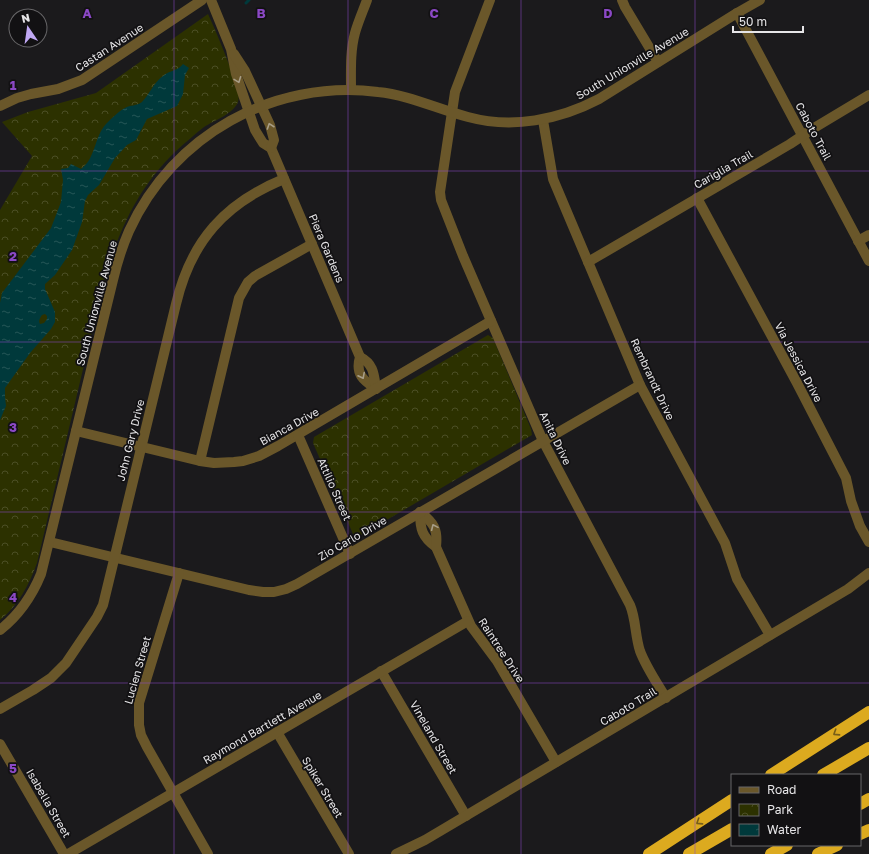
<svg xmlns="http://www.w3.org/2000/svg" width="869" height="854" viewBox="0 0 869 854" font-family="'Golos Text',sans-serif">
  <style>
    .park { fill: url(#park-crowns) }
    .water { fill: url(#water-ripples); fill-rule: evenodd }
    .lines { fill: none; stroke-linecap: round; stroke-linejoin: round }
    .stream { stroke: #00393b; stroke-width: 3 }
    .minor { stroke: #6a572a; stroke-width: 10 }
    .highway { stroke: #dcaa1f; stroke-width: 12 }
    .oneway { stroke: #a89e88 }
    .oneway2 { stroke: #775e19 }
    .grid { fill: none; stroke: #8b48c5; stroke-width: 1; stroke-opacity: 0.55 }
    .labels { text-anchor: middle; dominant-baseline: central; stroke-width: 3.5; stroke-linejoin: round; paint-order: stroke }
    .street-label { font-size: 11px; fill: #e6e5e7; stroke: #121113 }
    .grid-label { font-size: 13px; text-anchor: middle; font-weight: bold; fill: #8b48c5; stroke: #121113; stroke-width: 3.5; stroke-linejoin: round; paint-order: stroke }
  </style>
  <defs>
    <pattern id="park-crowns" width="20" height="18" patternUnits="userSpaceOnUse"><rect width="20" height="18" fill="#2c3100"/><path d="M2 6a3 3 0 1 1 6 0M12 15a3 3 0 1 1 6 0" fill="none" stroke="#4b4f25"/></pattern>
    <pattern id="water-ripples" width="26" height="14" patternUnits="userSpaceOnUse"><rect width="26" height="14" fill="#00393b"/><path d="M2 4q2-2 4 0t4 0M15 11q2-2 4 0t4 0" fill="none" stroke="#255657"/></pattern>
  </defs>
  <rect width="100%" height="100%" fill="#1b1a1c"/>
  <!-- park -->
  <g class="park">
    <path d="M208 14C216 31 223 49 230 67 232 74 236 82 238 90 239 93 239 98 238 102 233 114 215 120 204 127 195 134 185 143 176 151 137 188 117 234 103 285L37 563C29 585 18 606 0 620V210L32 156 2 122 28 112 96 93Z"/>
    <path d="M488 335 493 338 531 429 532 435 361 535 353 534 313 443 314 437Z"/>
  </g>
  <!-- water -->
  <path class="water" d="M183 64 189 68 185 75 183 94 177 106 147 119 136 140 127 145 115 158 99 185 88 195 85 201 82 222 72 250 55 275 45 284V289L55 312V322L51 329 30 353 5 388V397L6 406 0 420V303L2 293 51 228 61 202 63 180 61 169 68 168 71 164 81 169C96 158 94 137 106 124 111 119 119 111 125 108 130 105 137 106 142 102 150 94 153 83 163 76 170 70 178 71 183 64ZM45 314 47 316V319L44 323 40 324C38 321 40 318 42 315Z"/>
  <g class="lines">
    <!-- stream -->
    <path class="stream" d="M246 3 249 0"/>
    <!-- minor -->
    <g class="minor">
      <path d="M211 0 231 49 236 74 255 130 263 143 271 148 360 357C355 374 363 380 376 389"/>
      <path d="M490 0 455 92 440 192 441 200 463 256 543 441 630 605C636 619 635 636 640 651 646 667 657 683 666 698"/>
      <path d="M622 0 625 7 658 62"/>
      <path d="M737 13 869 261"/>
      <path d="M234 54 245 71 270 125 274 140 271 148"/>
      <path d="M351 90C351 71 350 51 355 33 358 22 363 11 367 0"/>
      <path d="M0 106 17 98 31 94 58 89 82 80 202 0"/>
      <path d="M543 120 553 179 640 385 725 543 737 579 770 635"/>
      <path d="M697 198 797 383 846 478 851 501 860 526 869 542"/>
      <path d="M858 241 869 235"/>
      <path d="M588 262 790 144 814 128 869 95"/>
      <path d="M360 357C374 364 374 375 376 389"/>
      <path d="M76 431 200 461 214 463 234 462 243 461 259 456 278 446 491 321"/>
      <path d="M298 435 350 554"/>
      <path d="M200 461 239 298 248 282 255 276 312 244"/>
      <path d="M420 512C420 529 422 537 436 547L471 626 497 661 556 762"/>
      <path d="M420 512C434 523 438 529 436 547"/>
      <path d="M50 542 249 590 263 592H274L286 589 297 584 640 385"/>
      <path d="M179 573 139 703V725L141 735 147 747 208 854"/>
      <path d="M0 630C19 615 32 596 41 574L113 280C117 263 122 247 129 231 173 135 273 79 378 92 409 95 437 109 468 117 512 129 559 120 599 99L737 13 760 0"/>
      <path d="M381 671 466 816"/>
      <path d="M0 709 33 690 51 678 66 663 97 617 103 605 176 304C191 241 225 203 284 179"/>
      <path d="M277 732 349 854"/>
      <path d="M0 744 64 854"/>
      <path d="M68 854 468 621"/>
      <path d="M396 854 425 840 848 589 869 573"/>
    </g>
    <!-- highway -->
    <g class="highway">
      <path d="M771 775 869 712"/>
      <path d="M823 775 869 748"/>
      <path d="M860 804 869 799"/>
      <path d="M860 834 869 830"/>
      <path d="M649 854 732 800"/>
      <path d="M689 854 732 829"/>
      <path d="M771 854 787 845"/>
      <path d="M818 854 837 845"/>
    </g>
  </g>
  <!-- one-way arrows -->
  <defs><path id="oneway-chevron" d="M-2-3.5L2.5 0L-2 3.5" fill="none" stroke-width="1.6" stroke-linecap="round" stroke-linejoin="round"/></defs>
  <g class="oneway">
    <use href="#oneway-chevron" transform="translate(238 80) rotate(69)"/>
    <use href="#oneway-chevron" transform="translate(270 126) rotate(-109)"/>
    <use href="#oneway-chevron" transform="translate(362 376) rotate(63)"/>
    <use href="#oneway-chevron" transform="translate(434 527) rotate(-114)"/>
  </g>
  <g class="oneway2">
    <use href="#oneway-chevron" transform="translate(836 733) rotate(147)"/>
    <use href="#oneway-chevron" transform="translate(699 822) rotate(147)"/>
  </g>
  <!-- grid -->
  <path class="grid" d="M174 0V854M348 0V854M521 0V854M695 0V854M0 171H869M0 342H869M0 512H869M0 683H869"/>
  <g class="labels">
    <!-- street labels -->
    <g class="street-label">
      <text transform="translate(109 47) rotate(-33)">Castan Avenue</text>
      <text transform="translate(632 63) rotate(-31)">South Unionville Avenue</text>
      <text transform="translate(814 131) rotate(62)">Caboto Trail</text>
      <text transform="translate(723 169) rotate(-30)">Cariglia Trail</text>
      <text transform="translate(327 248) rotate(67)">Piera Gardens</text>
      <text transform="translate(96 303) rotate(-75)">South Unionville Avenue</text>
      <text transform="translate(799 362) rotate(62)">Via Jessica Drive</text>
      <text transform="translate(653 379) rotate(65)">Rembrandt Drive</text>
      <text transform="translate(289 426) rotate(-29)">Bianca Drive</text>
      <text transform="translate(556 438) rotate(64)">Anita Drive</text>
      <text transform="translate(130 440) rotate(-76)">John Gary Drive</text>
      <text transform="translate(335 489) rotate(66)">Attilio Street</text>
      <text transform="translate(352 538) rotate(-30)">Zio Carlo Drive</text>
      <text transform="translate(502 650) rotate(57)">Raintree Drive</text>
      <text transform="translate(137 670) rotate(-74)">Lucien Street</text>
      <text transform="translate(628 706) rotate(-31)">Caboto Trail</text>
      <text transform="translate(262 727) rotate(-30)">Raymond Bartlett Avenue</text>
      <text transform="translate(434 737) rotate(60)">Vineland Street</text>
      <text transform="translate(323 787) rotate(59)">Spiker Street</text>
      <text transform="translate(49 803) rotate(60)">Isabella Street</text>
    </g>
  </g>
  <g class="grid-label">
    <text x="87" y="18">A</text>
    <text x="261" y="18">B</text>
    <text x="434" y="18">C</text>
    <text x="608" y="18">D</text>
    <text x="13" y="90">1</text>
    <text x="13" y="261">2</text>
    <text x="13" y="432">3</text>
    <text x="13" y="602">4</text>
    <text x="13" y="773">5</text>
  </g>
  <!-- legend -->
  <rect x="731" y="774" width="130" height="72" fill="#121113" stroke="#676668"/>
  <rect x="739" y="787" width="20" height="6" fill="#6a572a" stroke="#676668"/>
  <text x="767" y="794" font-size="12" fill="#e6e5e7">Road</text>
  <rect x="739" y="804" width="20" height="12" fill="url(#park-crowns)" stroke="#676668"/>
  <text x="767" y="814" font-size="12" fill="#e6e5e7">Park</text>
  <rect x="739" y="824" width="20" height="12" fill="url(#water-ripples)" stroke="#676668"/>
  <text x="767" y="834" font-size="12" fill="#e6e5e7">Water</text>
  <!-- north arrow -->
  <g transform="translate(28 28) rotate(347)"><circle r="19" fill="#121113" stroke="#676668"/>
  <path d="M0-3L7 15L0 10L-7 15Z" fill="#c0a8f4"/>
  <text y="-6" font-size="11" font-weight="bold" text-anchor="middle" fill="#e6e5e7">N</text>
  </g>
  <!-- scale -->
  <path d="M733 26v6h70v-6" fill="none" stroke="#e6e5e7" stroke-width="2"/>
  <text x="739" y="26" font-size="12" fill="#e6e5e7" stroke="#121113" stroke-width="3" paint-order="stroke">50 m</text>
</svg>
